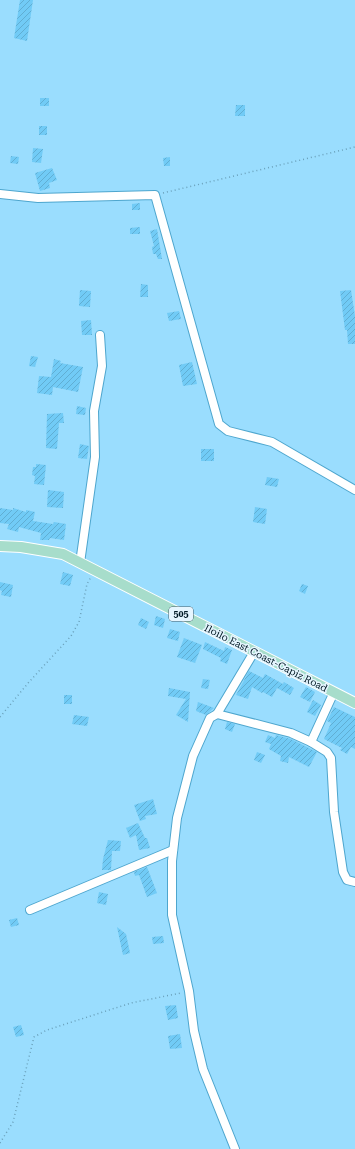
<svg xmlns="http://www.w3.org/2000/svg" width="355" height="1149" viewBox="0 0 355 1149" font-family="'Roboto Serif',serif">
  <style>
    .building { fill: url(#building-hatch) }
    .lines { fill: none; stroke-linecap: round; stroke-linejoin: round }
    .minor-casing { stroke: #4ea6ce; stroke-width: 10 }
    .major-casing { stroke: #fff; stroke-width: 12 }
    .path { stroke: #6aa0ba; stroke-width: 1.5; stroke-dasharray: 1 3; stroke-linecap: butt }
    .minor { stroke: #fff; stroke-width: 8 }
    .major { stroke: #a7ddcb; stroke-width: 10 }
    .labels { text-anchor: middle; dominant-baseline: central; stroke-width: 3; stroke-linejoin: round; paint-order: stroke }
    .shield { fill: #e6f6ff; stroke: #455b66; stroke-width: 1 }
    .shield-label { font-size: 9px; font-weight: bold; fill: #001925 }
    .street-label { font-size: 10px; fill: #001925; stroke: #e6f6ff }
  </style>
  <defs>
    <pattern id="building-hatch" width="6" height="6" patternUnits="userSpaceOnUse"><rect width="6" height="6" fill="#71cbf6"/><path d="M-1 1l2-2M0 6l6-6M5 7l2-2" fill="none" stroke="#60aed3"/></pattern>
  </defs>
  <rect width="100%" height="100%" fill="#9addfe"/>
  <!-- building -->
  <g class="building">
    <path d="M20 0H33L27 41 14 38Z"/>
    <rect x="40" y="98" width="9" height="8"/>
    <path d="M236 105H245V116H235Z"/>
    <rect x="39" y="126" width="8" height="9"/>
    <path d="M33 148 43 149 41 163 32 162Z"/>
    <path d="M11 156 19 157 18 164 10 163Z"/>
    <path d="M170 157V166H164L163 158Z"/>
    <path d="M52 168 57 180 49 183 50 188 40 191 35 173Z"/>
    <path d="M140 203V210H132V204Z"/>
    <path d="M140 227V234H130V228Z"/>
    <path d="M157 229 162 259H158L156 254H153L152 247 154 246 150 231Z"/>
    <path d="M141 284 148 285V297H140Z"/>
    <path d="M80 290 91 291 90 307 79 306Z"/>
    <path d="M351 290 355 316V344H348L347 330H345L340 291Z"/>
    <path d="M179 311 181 319 169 321 167 313Z"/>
    <path d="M91 320 92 335H82L81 321Z"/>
    <path d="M31 356 38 357 35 367 29 366Z"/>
    <path d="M54 359 61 361 60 363 83 367 78 392 53 387 52 395 37 393 39 376 51 377Z"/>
    <path d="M192 362 197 384 183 386 179 365Z"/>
    <path d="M77 406 86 408 85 415 76 414Z"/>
    <path d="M63 413 64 423H59L57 449 46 448 47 414Z"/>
    <path d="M80 444 89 446 87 459 78 458Z"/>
    <rect x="201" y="449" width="13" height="12"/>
    <path d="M36 464 46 465 44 485 34 484 35 476 32 475 33 467H36Z"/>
    <path d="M267 477 279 479 277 487 265 485Z"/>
    <path d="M48 490 64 492 63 508 47 507Z"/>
    <path d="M255 507 267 509 265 524 253 522Z"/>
    <path d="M0 508 13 510V508L26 512V510L35 512 33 521 53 524 54 522 66 524 64 540 50 538 49 540H40L41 533 19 527 18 532 7 529 9 524 0 523Z"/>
    <path d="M63 572 73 575 70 586 60 584Z"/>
    <path d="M0 582 13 585 11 597 1 595 2 591 0 590Z"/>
    <path d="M302 584 308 586 305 594 299 591Z"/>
    <path d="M156 616 165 619 163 628 154 625Z"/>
    <path d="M141 618 149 622 146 629 138 625Z"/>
    <path d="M170 629 180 632 178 641 167 638Z"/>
    <path d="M184 638 202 645 195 663 177 657Z"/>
    <path d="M205 642 224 651 225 647 232 650 227 664 220 661 221 658 203 649Z"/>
    <path d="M249 671 263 678 265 674 283 684 284 682 294 688 290 695 277 688 272 697 263 692 262 693 252 687 248 699 236 695Z"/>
    <path d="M203 679 210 680 208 689 201 688Z"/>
    <path d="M306 687 315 692 310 702 300 697Z"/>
    <path d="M169 688 190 692 188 722 176 715 186 699 168 696Z"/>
    <rect x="64" y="695" width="8" height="9"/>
    <path d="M313 700 321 705 315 716 307 712Z"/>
    <path d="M198 702 214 708 206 715 196 711Z"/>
    <path d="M334 707 355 717V749L351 747 347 754 340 750 342 748 324 739 331 723 327 721Z"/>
    <path d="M74 715 89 717 87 726 72 724Z"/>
    <path d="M227 722 235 724 232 732 225 729Z"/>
    <path d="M268 735 275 738 276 735 291 739 317 752 309 767 289 757 288 763 280 761 281 756 269 749 271 744 265 742Z"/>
    <path d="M257 752 265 755 261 763 254 760Z"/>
    <path d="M153 799 157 814 145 816 146 819 140 821 134 805Z"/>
    <path d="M138 823 145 838H147L150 848 139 850 136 835 130 838 126 828Z"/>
    <path d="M108 840 121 841 120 851H112L111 870H102L103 859Z"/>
    <path d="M147 867 157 893 147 897 139 875 135 876 134 872Z"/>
    <path d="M99 892 108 894 106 905 97 903Z"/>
    <path d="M17 918 19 925 11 927 9 920Z"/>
    <path d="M117 927 126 934 130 953 123 955Z"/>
    <path d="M163 936 164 943 153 944 152 937Z"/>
    <path d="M176 1005 178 1018 168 1020 165 1006Z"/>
    <path d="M21 1025 24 1035 16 1037 13 1027Z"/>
    <path d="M180 1034 182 1048 170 1049 168 1036Z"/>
  </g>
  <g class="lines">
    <!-- minor casing -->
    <g class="minor-casing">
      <g id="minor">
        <path d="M0 194 38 198 155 195 219 424 228 431 272 442 355 490"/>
        <path d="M80 563 95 457 94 411 102 366 100 335"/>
        <path d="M217 714 254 652"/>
        <path d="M311 742 327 752 331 758 334 812 343 872 347 880 355 882"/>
        <path d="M30 910 173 850"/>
        <path d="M235 1149 203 1069 194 1031 189 991 172 915V861L177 818 193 756 210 718 217 714 291 733 311 742 334 692"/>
      </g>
    </g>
    <!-- major casing -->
    <g class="major-casing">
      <path id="major" d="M0 546 21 547 63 554 355 703"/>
    </g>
    <!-- path -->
    <g class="path">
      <path d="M163 193 355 147"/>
      <path d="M0 717 29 682 71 636 79 622 87 584 91 577"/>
      <path d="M0 1143 13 1122 34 1037 47 1030 131 1003 181 993"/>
    </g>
    <!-- minor -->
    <use href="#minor" class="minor"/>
    <!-- major -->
    <use href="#major" class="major"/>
  </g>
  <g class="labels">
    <!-- shield labels -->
    <rect class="shield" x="169" y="607" width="24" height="14" rx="3"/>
    <g class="shield-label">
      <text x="181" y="614">505</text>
    </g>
    <!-- street labels -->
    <g class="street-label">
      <text transform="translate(266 658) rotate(27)">Iloilo East Coast-Capiz Road</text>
    </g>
  </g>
</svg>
